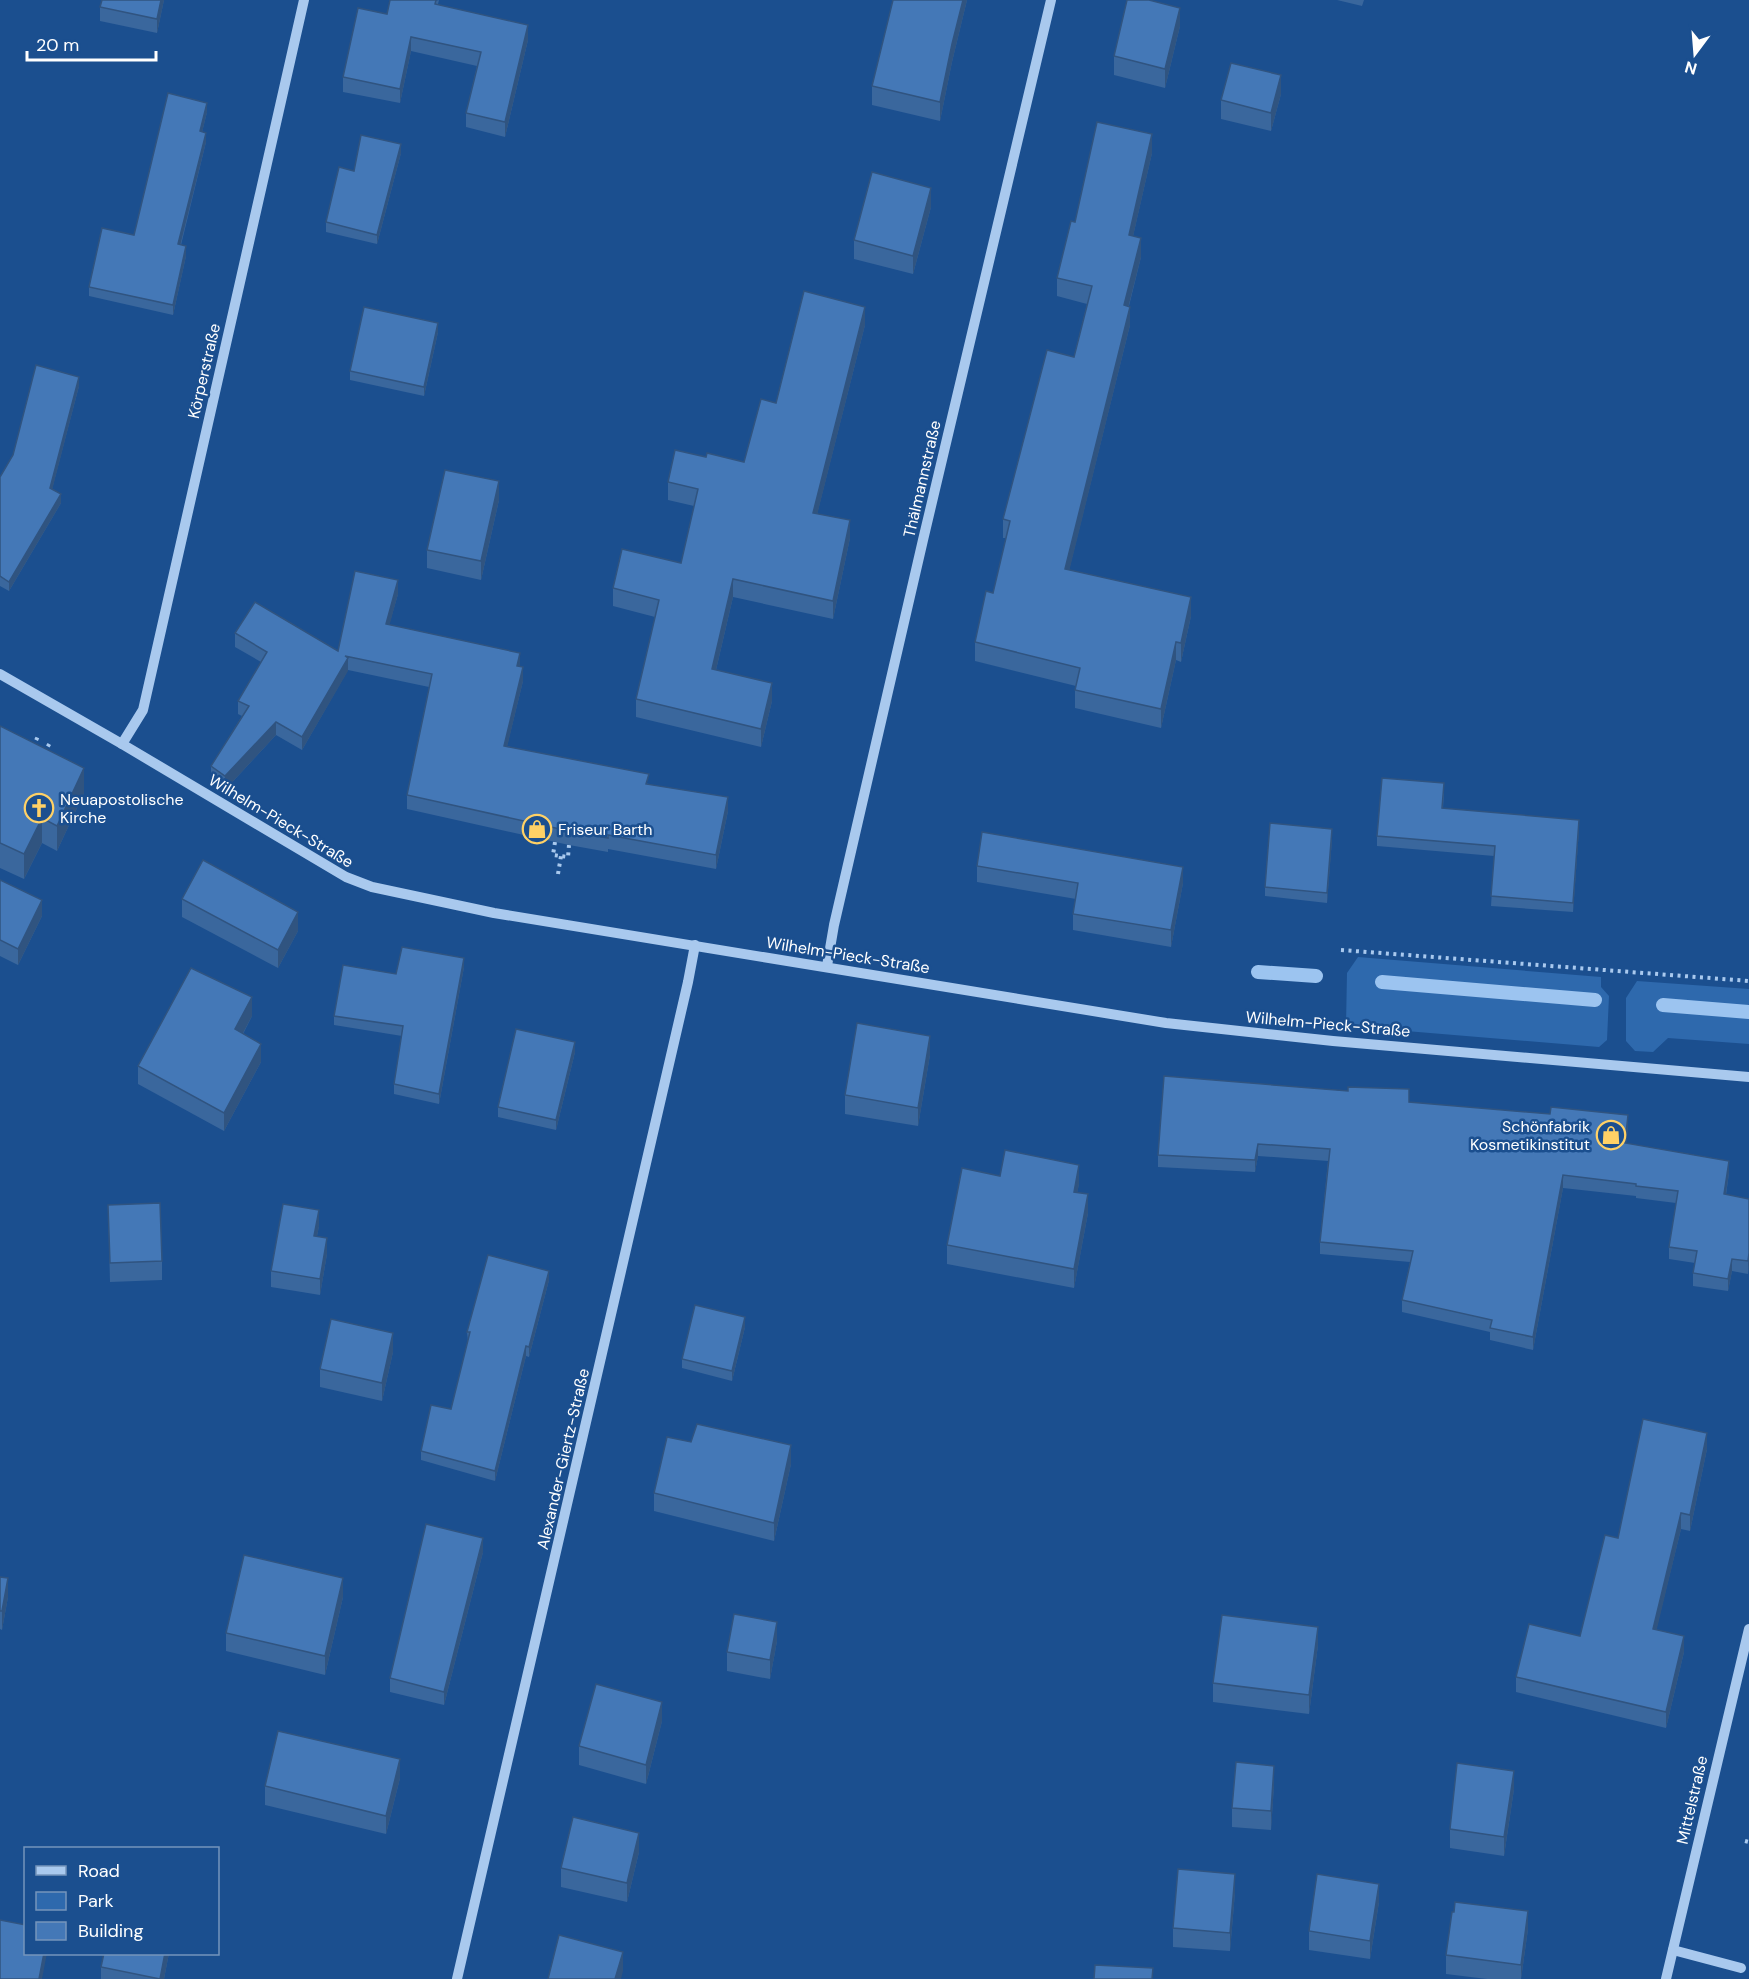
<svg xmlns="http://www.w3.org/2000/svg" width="1749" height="1979" viewBox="0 0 1749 1979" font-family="'DM Sans',sans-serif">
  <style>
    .green { fill: #2e69ad }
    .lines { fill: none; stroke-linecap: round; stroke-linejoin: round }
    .stream { stroke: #9cc4f0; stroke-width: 14 }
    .path { stroke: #a9c9ee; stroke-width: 4; stroke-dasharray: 3 4.5; stroke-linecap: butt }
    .minor { stroke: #a9c9ee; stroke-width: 10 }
    .wall { fill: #3a679d }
    .shaded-wall { fill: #305480 }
    .building { fill: #4478b7; stroke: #305480; stroke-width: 1.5 }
    .labels { text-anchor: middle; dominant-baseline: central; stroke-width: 5; stroke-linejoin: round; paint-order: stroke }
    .street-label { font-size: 16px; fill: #fff; stroke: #1b4f8f }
    .poi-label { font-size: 16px; fill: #fff; stroke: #1b4f8f; text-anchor: start }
  </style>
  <rect width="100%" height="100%" fill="#1b4f8f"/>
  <!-- green -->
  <g class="green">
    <path d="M1358 957 1601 977V987L1609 996 1607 1040 1599 1047 1346 1026 1347 973Z"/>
    <path d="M1637 981 1749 989V1044L1668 1038 1653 1052 1635 1051 1626 1041V998Z"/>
  </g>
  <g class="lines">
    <!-- stream -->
    <g class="stream">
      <path d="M1258 972 1316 976"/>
      <path d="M1382 982 1595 1000"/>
      <path d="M1663 1005 1749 1012"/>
    </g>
    <!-- path -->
    <g class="path">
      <path d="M33 747 39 734"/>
      <path d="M44 753 51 741"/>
      <path d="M555 842 553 855 568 857 569 845"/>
      <path d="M558 874 561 856"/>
      <path d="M1341 950 1749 981"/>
      <path d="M1745 1841 1749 1842"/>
    </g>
    <!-- minor -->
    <g class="minor">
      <path d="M0 674 122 744 346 877 372 887 494 913 1166 1023 1333 1041 1749 1077"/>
      <path d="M122 744 143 710 304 0"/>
      <path d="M827 966 834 925 923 540 1051 0"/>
      <path d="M1673 1950 1741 1968"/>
      <path d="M457 1979 688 982 695 945"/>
      <path d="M1666 1979 1749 1629"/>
    </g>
  </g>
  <!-- wall -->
  <g class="wall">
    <path d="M102 0H164L157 33 100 21V7Z"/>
    <path d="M439 0 438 4 528 40 505 137 466 127V113L477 66 411 51 400 103 343 92V77L387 14Z"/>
    <path d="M893 0H967L952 62 940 121 872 105V86Z"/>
    <path d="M1337 0H1364L1362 6Z"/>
    <path d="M1180 26 1165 88 1114 75V56Z"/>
    <path d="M1281 94 1271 131 1221 119V100Z"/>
    <path d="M207 112 202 132 206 142 181 245 186 256 173 315 89 296V287L134 235Z"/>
    <path d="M401 153 377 244 326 232V222Z"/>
    <path d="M1152 153 1133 236 1141 257 1129 306 1130 325 1069 570 1191 616 1181 662 1176 660 1161 728 1075 708V690L1076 686 975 661V642L993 593 1006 538H1003V519L1074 357 1087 304 1057 296V278L1075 222Z"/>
    <path d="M931 207 913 274 854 259V240Z"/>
    <path d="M865 325 817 514 850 538 833 619 733 597 716 670 772 701 761 747 636 717V699L655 617 613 606V588L681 563 694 506 668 500V482L706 457 744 462 776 403Z"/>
    <path d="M438 332 424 396 350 380V371Z"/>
    <path d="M79 386 52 489 61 503 9 591 0 586V477Z"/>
    <path d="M499 500 481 580 427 568V550Z"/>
    <path d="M398 594 389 625 520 667 523 681 507 746 649 784 728 811 716 869 608 849V852L569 845 407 809V795L429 687 348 670 302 750 276 735 225 790 211 779V766L242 716 238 714V701L261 662 235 647V633L338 651Z"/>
    <path d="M0 726 84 793 57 851 42 843 24 879 0 868Z"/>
    <path d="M1444 793 1443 808 1579 829 1573 912 1491 906 1494 856 1377 846V836Z"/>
    <path d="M1332 839 1327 903 1265 896V887Z"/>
    <path d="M977 866 1183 883 1171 947 1073 930V914L1076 899 977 882Z"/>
    <path d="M0 880 42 916 18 965 0 956Z"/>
    <path d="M182 899 298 931 278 968 182 917Z"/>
    <path d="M464 967 439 1104 394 1094V1084L402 1036 334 1025V1016L396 974Z"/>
    <path d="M252 1016 243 1034 261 1062 224 1131 138 1084V1066Z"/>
    <path d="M575 1052 556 1130 498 1117V1107Z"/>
    <path d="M930 1055 918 1126 845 1114V1095Z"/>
    <path d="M1409 1102 1628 1127 1626 1143 1729 1173 1726 1195 1749 1199V1265L1748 1274 1732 1271 1728 1291 1693 1286V1273L1695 1263 1669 1259V1247L1676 1203 1636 1198V1196L1563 1188 1533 1350 1490 1340V1332L1402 1312V1300L1410 1262 1320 1254V1242L1328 1161 1258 1156 1255 1172 1158 1167V1155Z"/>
    <path d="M1000 1176 1079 1184 1077 1193 1088 1213 1074 1288 947 1264V1245Z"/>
    <path d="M108 1205 162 1261V1280L110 1282Z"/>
    <path d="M319 1226 317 1236 327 1254 320 1295 271 1287V1271Z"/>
    <path d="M549 1280 529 1357 526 1356 495 1481 421 1460V1451L451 1409 468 1341 467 1332Z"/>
    <path d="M745 1327 732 1381 682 1368V1359Z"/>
    <path d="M393 1352 382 1401 320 1387V1369Z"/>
    <path d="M1707 1449 1690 1531 1681 1529 1656 1630 1684 1652 1666 1728 1516 1692V1677L1580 1636 1618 1538Z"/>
    <path d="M791 1464 774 1541 654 1511V1493Z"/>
    <path d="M483 1552 444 1705 390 1692V1678Z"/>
    <path d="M0 1577 8 1597 2 1630 0 1629Z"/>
    <path d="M343 1597 325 1675 226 1651V1633Z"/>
    <path d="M777 1641 770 1679 727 1671V1652Z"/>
    <path d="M1318 1645 1309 1714 1213 1702V1683Z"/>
    <path d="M662 1721 646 1784 579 1765V1746Z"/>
    <path d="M400 1778 386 1834 265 1805V1786Z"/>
    <path d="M1274 1785 1271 1830 1232 1827V1808Z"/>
    <path d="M1514 1789 1504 1856 1450 1848V1829Z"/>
    <path d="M639 1852 627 1902 561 1887V1868Z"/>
    <path d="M1235 1892 1230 1951 1173 1947V1928Z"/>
    <path d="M1379 1902 1370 1959 1309 1950V1931Z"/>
    <path d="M1528 1929 1521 1979H1487L1446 1974V1955Z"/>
    <path d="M169 1953 164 1979H101V1967Z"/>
  </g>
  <!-- shaded-wall -->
  <g class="shaded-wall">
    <path d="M161 0H164L157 33V19Z"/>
    <path d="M963 0H967L952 62 940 121V102L952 44Z"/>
    <path d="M1180 8V26L1165 88V69Z"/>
    <path d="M528 25V40L505 137V122Z"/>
    <path d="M411 37V51L400 103V89Z"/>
    <path d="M1281 75V94L1271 131V113Z"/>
    <path d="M207 103V112L200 141V131Z"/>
    <path d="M206 133V142L178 254V244Z"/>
    <path d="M1152 134V153L1129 254V235Z"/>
    <path d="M401 144V153L377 244V235Z"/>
    <path d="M931 188V207L913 274V256Z"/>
    <path d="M1141 238V257L1124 324V305Z"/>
    <path d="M186 246V256L173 315V305Z"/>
    <path d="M865 307V325L813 531V513Z"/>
    <path d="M1130 307V325L1065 588V569Z"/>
    <path d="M438 323V332L424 396V387Z"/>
    <path d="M79 377V386L50 498V488Z"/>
    <path d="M499 481V500L481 580V561Z"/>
    <path d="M61 494V503L9 591V582Z"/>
    <path d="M850 520V538L833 619V601Z"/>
    <path d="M733 579V597L712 687V669Z"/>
    <path d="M398 580V594L386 638V624Z"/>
    <path d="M1191 597V616L1181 662V643Z"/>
    <path d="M1176 642V660L1161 728V709Z"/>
    <path d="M520 653V667L517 666Z"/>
    <path d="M348 658V671L302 750V737Z"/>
    <path d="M523 667V681L504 760V746Z"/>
    <path d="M772 683V701L761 747V729Z"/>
    <path d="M276 722V735L225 790V776Z"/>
    <path d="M84 768V793L57 851V826Z"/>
    <path d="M728 797V811L716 869V855Z"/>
    <path d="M42 818V843L24 879V854Z"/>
    <path d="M1579 820V829L1573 912V903Z"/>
    <path d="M1332 829V839L1327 903V893Z"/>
    <path d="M1183 867V883L1171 947V930Z"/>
    <path d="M42 900V916L18 965V949Z"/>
    <path d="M298 912V931L278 968V950Z"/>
    <path d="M464 958V967L439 1104V1094Z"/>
    <path d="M252 997V1016L235 1048V1029Z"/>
    <path d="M930 1036V1055L918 1126V1108Z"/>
    <path d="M575 1042V1052L556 1130V1120Z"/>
    <path d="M261 1044V1062L224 1131V1113Z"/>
    <path d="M1628 1115V1127L1625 1155V1143Z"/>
    <path d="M1258 1144V1156L1255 1172V1160Z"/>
    <path d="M1729 1161V1173L1724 1206V1194Z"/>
    <path d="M1079 1165V1184L1074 1211V1192Z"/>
    <path d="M1563 1175V1188L1533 1350V1337Z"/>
    <path d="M1088 1194V1213L1074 1288V1269Z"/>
    <path d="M319 1210V1226L314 1252V1236Z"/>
    <path d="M327 1238V1254L320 1295V1279Z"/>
    <path d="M1749 1253V1265L1748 1274V1261Z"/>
    <path d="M1732 1259V1271L1728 1291V1279Z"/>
    <path d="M549 1271V1280L529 1357V1347Z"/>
    <path d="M745 1317V1327L732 1381V1371Z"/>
    <path d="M393 1333V1352L382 1401V1383Z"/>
    <path d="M526 1346V1356L495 1481V1471Z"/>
    <path d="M1707 1433V1449L1690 1531V1515Z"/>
    <path d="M791 1445V1464L774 1541V1523Z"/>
    <path d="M1681 1513V1529L1653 1645V1629Z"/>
    <path d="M483 1538V1552L444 1705V1692Z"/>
    <path d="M8 1578V1597L2 1630V1611Z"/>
    <path d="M343 1578V1597L325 1675V1656Z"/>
    <path d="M777 1622V1641L770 1679V1660Z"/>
    <path d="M1318 1627V1645L1309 1714V1695Z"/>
    <path d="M1684 1636V1652L1666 1728V1712Z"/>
    <path d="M662 1702V1721L646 1784V1765Z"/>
    <path d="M400 1759V1778L386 1834V1816Z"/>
    <path d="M1274 1766V1785L1271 1830V1811Z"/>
    <path d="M1514 1771V1789L1504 1856V1837Z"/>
    <path d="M639 1833V1852L627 1902V1883Z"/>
    <path d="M1235 1874V1892L1230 1951V1933Z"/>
    <path d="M1379 1884V1902L1370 1959V1941Z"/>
    <path d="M1528 1911V1929L1521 1979V1965Z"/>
    <path d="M623 1952V1971L621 1979H615Z"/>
    <path d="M44 1953H47L42 1979H39Z"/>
    <path d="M165 1953H169L164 1979H160Z"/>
  </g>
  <!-- building -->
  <g class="building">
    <path d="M102 0H161L157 19 100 7Z"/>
    <path d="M390 0H436L435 4 528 25 505 122 466 113 481 52 411 37 400 89 343 77 358 8 387 14Z"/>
    <path d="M893 0H963L952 44 940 102 872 86Z"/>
    <path d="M1127 0H1149L1180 8 1165 69 1114 56Z"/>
    <path d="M1231 63 1281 75 1271 113 1221 100Z"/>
    <path d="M168 93 207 103 200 131 206 133 178 244 186 246 173 305 89 287 102 228 134 235Z"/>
    <path d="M1097 122 1152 134 1129 235 1141 238 1124 305 1130 307 1065 569 1191 597 1181 643 1176 642 1161 709 1075 690 1080 668 975 642 986 591 993 593 1010 521 1003 519 1047 350 1074 357 1092 286 1057 278 1071 221 1075 222Z"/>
    <path d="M361 135 401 144 377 235 326 222 339 167 354 171Z"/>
    <path d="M872 172 931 188 913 256 854 240Z"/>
    <path d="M804 291 865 307 813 513 850 520 833 601 733 579 712 669 772 683 761 729 636 699 659 600 613 588 622 549 681 563 698 489 668 482 675 450 706 457 707 453 744 462 761 399 776 403Z"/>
    <path d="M364 307 438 323 424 387 350 371Z"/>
    <path d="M36 365 79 377 50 488 61 494 9 582 0 576V477L13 455Z"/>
    <path d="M445 470 499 481 481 561 427 550Z"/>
    <path d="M355 571 398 580 386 624 520 653 517 666 523 667 504 746 649 774 646 784 728 797 716 855 608 835V838L569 831 407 795 432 674 345 656 348 658 302 737 276 722 225 776 211 766 249 706 238 701 267 652 235 633 255 602 338 651Z"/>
    <path d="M0 726 84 768 57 826 42 818 24 854 0 843Z"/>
    <path d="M1382 778 1444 783 1442 808 1579 820 1573 903 1491 896 1495 846 1377 836Z"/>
    <path d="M1270 823 1332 829 1327 893 1265 887Z"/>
    <path d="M982 832 1183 867 1171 930 1073 914 1078 883 977 866Z"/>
    <path d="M203 860 298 912 278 950 182 899Z"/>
    <path d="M0 880 42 900 18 949 0 940Z"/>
    <path d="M402 947 464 958 439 1094 394 1084 403 1026 334 1016 343 965 396 974Z"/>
    <path d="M191 968 252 997 235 1029 261 1044 224 1113 138 1066Z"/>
    <path d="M857 1023 930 1036 918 1108 845 1095Z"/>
    <path d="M516 1029 575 1042 556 1120 498 1107Z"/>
    <path d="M1164 1076 1348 1091V1087L1409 1089V1102L1550 1114 1551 1107 1628 1115 1625 1143 1729 1161 1724 1194 1749 1199V1253L1748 1261 1732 1259 1728 1279 1693 1273 1697 1251 1669 1247 1678 1191 1636 1186V1184L1563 1175 1533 1337 1490 1328 1492 1320 1402 1300 1413 1251 1320 1242 1330 1149 1258 1144 1255 1160 1158 1155Z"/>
    <path d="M1005 1150 1079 1165 1074 1192 1088 1194 1074 1269 947 1245 962 1168 1000 1176Z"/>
    <path d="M160 1203 162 1261 110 1263 108 1205Z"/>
    <path d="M283 1204 319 1210 314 1236 327 1238 320 1279 271 1271Z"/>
    <path d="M488 1255 549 1271 529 1347 526 1346 495 1471 421 1451 431 1405 451 1409 470 1332H467Z"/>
    <path d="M695 1305 745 1317 732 1371 682 1359Z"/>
    <path d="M331 1319 393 1333 382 1383 320 1369Z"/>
    <path d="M1643 1419 1707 1433 1690 1515 1681 1513 1653 1629 1684 1636 1666 1712 1516 1677 1529 1624 1580 1636 1605 1535 1618 1538Z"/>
    <path d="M697 1424 791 1445 774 1523 654 1493 667 1437 691 1442Z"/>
    <path d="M426 1524 483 1538 444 1692 390 1678Z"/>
    <path d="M244 1555 343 1578 325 1656 226 1633Z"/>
    <path d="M0 1577 8 1578 2 1611H0Z"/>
    <path d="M734 1614 777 1622 770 1660 727 1652Z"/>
    <path d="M1222 1615 1318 1627 1309 1695 1213 1683Z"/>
    <path d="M596 1684 662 1702 646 1765 579 1746Z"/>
    <path d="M278 1731 400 1759 386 1816 265 1786Z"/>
    <path d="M1236 1762 1274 1766 1271 1811 1232 1808Z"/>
    <path d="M1457 1763 1514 1771 1504 1837 1450 1829Z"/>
    <path d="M573 1817 639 1833 627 1883 561 1868Z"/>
    <path d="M1178 1869 1235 1874 1230 1933 1173 1928Z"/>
    <path d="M1317 1874 1379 1884 1370 1941 1309 1931Z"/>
    <path d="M1455 1902 1528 1911 1521 1965 1446 1955 1452 1912H1454Z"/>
    <path d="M0 1920 26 1925V1953H44L39 1979H0Z"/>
    <path d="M559 1935 623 1952 615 1979H548Z"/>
    <path d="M104 1953H165L160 1979 101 1967Z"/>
    <path d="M1095 1965 1153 1968 1152 1979H1094Z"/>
  </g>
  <!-- icons -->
  <defs>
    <g id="church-ring" transform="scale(1.5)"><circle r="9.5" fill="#1b4f8f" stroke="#ffd166" stroke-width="1.5"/><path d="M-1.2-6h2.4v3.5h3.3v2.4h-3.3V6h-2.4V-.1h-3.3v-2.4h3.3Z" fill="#ffd166"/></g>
    <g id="shop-ring" transform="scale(1.5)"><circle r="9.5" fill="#1b4f8f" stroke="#ffd166" stroke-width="1.5"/><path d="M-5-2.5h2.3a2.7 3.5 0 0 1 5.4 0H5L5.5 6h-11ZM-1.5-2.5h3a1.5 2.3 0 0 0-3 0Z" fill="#ffd166"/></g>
  </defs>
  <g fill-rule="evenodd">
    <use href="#church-ring" x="39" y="808"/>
    <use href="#shop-ring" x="537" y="829"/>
    <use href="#shop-ring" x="1611" y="1135"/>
  </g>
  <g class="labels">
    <!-- street labels -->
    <g class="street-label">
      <text transform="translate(204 371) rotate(-77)">Körperstraße</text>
      <text transform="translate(922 479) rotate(-77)">Thälmannstraße</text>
      <text transform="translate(281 821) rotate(31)">Wilhelm-Pieck-Straße</text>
      <text transform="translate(848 955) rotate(9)">Wilhelm-Pieck-Straße</text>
      <text transform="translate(1328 1024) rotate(5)">Wilhelm-Pieck-Straße</text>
      <text transform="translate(563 1459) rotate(-77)">Alexander-Giertz-Straße</text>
      <text transform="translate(1692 1800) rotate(-77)">Mittelstraße</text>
    </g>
    <!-- poi labels -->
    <g class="poi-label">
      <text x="60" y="799">Neuapostolische<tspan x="60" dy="18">Kirche</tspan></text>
      <text x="558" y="829">Friseur Barth</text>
      <text x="1590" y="1126" text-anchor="end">Schönfabrik<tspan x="1590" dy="18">Kosmetikinstitut</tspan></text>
    </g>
  </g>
  <!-- legend -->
  <rect x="24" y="1847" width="195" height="108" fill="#1b4f8f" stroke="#7695bc" stroke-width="1.5"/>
  <rect x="36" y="1866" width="30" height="9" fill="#a9c9ee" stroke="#7695bc" stroke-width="1.5"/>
  <text x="78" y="1877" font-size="18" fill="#ffffff">Road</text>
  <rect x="36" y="1892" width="30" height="18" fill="#2e69ad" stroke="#7695bc" stroke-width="1.5"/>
  <text x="78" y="1907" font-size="18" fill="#ffffff">Park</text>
  <rect x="36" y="1922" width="30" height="18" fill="#4478b7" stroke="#7695bc" stroke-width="1.5"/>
  <text x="78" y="1937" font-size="18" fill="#ffffff">Building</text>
  <!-- north arrow -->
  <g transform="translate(1695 54) rotate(196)" stroke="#1b4f8f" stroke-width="4.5" paint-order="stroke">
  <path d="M0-4.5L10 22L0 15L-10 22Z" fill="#ffffff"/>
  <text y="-9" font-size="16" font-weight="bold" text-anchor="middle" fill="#ffffff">N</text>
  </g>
  <!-- scale -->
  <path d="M27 51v9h129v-9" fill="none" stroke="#ffffff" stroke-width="3"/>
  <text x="36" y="51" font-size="18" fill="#ffffff" stroke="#1b4f8f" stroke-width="4.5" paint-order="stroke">20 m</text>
</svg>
